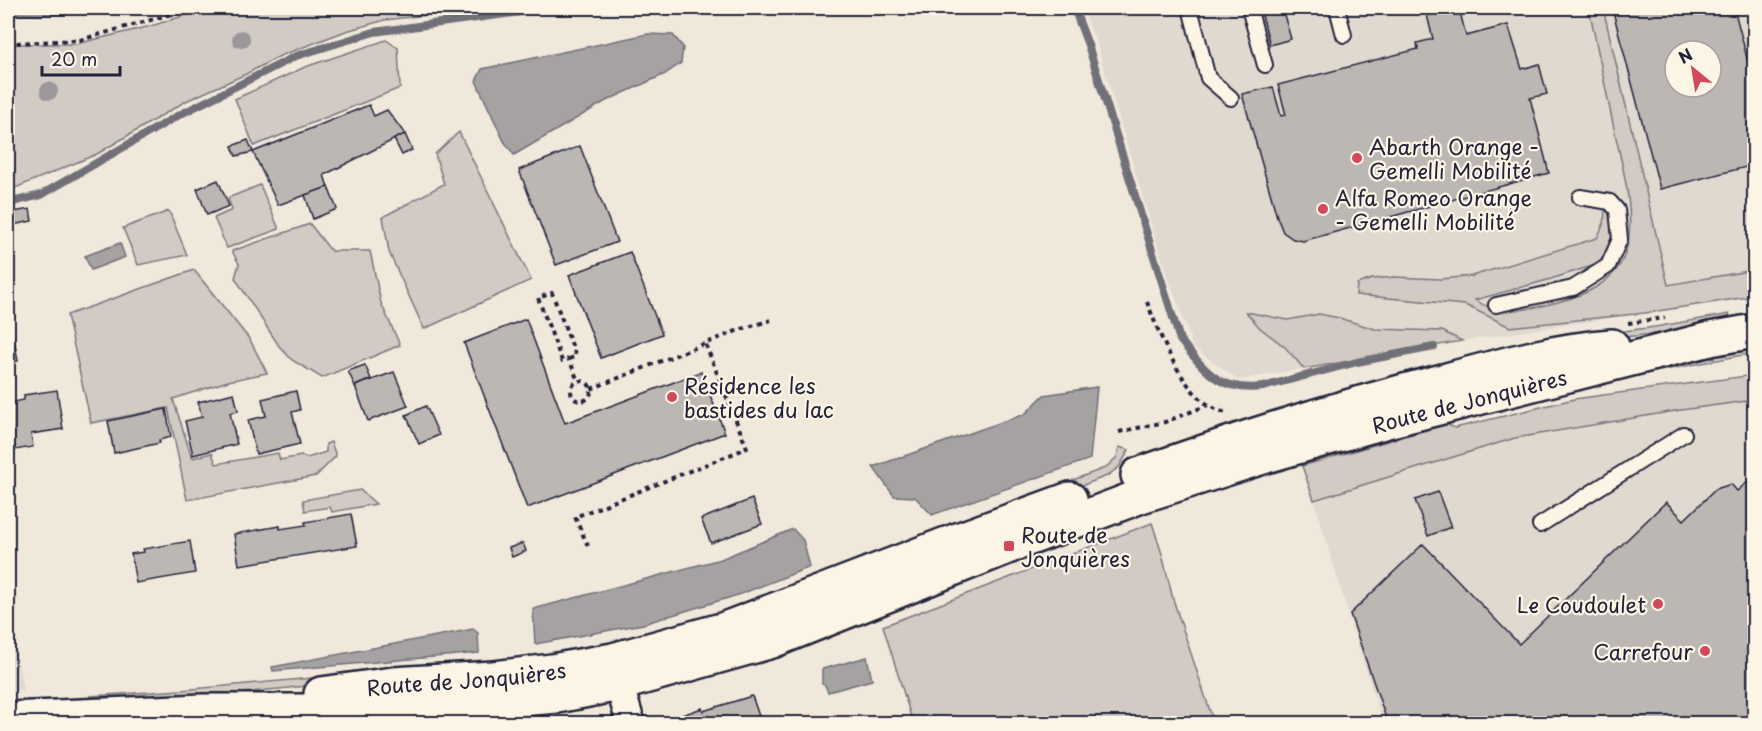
<svg xmlns="http://www.w3.org/2000/svg" width="1762" height="731" viewBox="0 0 1762 731" font-family="'Playpen Sans',sans-serif">
  <style>
    .built { fill: #e0d9cf; fill-rule: evenodd }
    .green { fill: #d1cbc3; stroke: #7a767f; stroke-width: 1.5 }
    .water { fill: #a6a2a2; stroke: #716f79; stroke-width: 1.5 }
    .lines { fill: none; stroke-linecap: round; stroke-linejoin: round }
    .stream { stroke: #716f79; stroke-width: 8 }
    .building { fill: #bcb7b3; stroke: #22223b; stroke-width: 1.5; fill-rule: evenodd }
    .lane-casing { stroke: #22223b; stroke-width: 18 }
    .street-casing { stroke: #22223b; stroke-width: 32 }
    .secondary-casing { stroke: #22223b; stroke-width: 38 }
    .path { stroke: #22223b; stroke-width: 4; stroke-dasharray: 4.5 4.5; stroke-linecap: butt }
    .lane { stroke: #fcf5e5; stroke-width: 14 }
    .street { stroke: #fcf5e5; stroke-width: 27 }
    .secondary { stroke: #fcf5e5; stroke-width: 33 }
    .tree { fill: #9b979a }
    .poi-dot { fill: #d1495b; stroke: #fcf5e5; stroke-width: 2 }
    .labels { text-anchor: middle; dominant-baseline: central; stroke-width: 4.5; stroke-linejoin: round; paint-order: stroke }
    .poi-label { font-size: 21px; fill: #22223b; stroke: #fcf5e5; text-anchor: start }
    .street-label { font-size: 21px; fill: #22223b; stroke: #fcf5e5 }
  </style>
  <rect width="100%" height="100%" fill="#efe8db"/>
  <filter id="ink" filterUnits="userSpaceOnUse"><feTurbulence type="fractalNoise" baseFrequency=".0167" numOctaves="2"/><feDisplacementMap in="SourceGraphic" scale="12" xChannelSelector="R" yChannelSelector="G"/><feConvolveMatrix kernelMatrix="1 2 1 2 8 2 1 2 1" color-interpolation-filters="sRGB"/></filter>
  <g filter="url(#ink)">
    <!-- built -->
    <g class="built">
      <path d="M1082 8H1754V296L1462 341 1238 380 1193 347 1157 244 1096 42ZM1675 51H1711V87H1675Z"/>
      <path d="M1754 400V723H1383L1349 617 1314 500 1515 438 1681 410Z"/>
      <path d="M8 605 23 690H8Z"/>
    </g>
    <!-- green -->
    <g class="green">
      <path d="M209 8H486L385 20 346 31 280 56 246 74 186 101 97 154 8 191V44H76L151 26Z"/>
      <path d="M1589 8H1603L1668 285 1754 270V296L1645 313 1510 327 1465 305 1356 295 1357 284 1372 279 1394 277 1440 279 1472 276 1597 238 1604 223 1605 208 1610 214 1613 232 1608 250 1598 264 1551 279 1475 300C1500 317 1530 309 1558 302 1585 295 1614 283 1625 254 1638 216 1621 162 1613 124 1605 85 1597 46 1589 8Z"/>
      <path d="M386 40 398 48 400 88 254 146 235 99 305 67Z"/>
      <path d="M459 132 531 280 424 329 389 252 383 217 444 184 435 154Z"/>
      <path d="M260 185 279 229 227 248 214 218 232 210 228 198Z"/>
      <path d="M169 211 187 255 138 265 123 228Z"/>
      <path d="M310 224 331 251H370L381 303 400 345 322 378 292 360 279 346 235 278 239 264 232 251Z"/>
      <path d="M194 270 250 340 267 373 228 381 173 399 192 458 212 453 216 464 278 453 280 460 301 456 307 458 326 452V444L331 442 336 456 316 476 187 500 168 408 91 423 67 315Z"/>
      <path d="M1246 312 1288 320 1319 314 1339 318 1375 329 1442 331 1462 341 1304 369 1285 347 1260 328Z"/>
      <path d="M1729 314 1731 320 1665 333 1603 339 1609 333 1655 327Z"/>
      <path d="M1754 345V353L1551 392Z"/>
      <path d="M1754 375V400L1681 410 1515 438 1314 500 1302 466 1446 424 1455 428 1574 399Z"/>
      <path d="M1119 447 1129 450 1119 467 1107 476 1078 487 949 526 1105 468 1117 457Z"/>
      <path d="M360 490 376 504 332 512 330 507 305 511 303 500Z"/>
      <path d="M1152 523 1162 554 1173 599 1214 723H913L883 626Z"/>
      <path d="M323 677 326 684 193 698 90 704V696L181 690Z"/>
      <path d="M547 715 548 720 617 717V724H377Z"/>
    </g>
    <!-- water -->
    <g class="water">
      <path d="M8 8H94C66 16 36 15 8 13Z"/>
      <path d="M648 34 673 35 683 47 681 63 665 74 606 101 514 155 504 141 476 81 482 69Z"/>
      <path d="M120 243 125 257 91 270 85 256Z"/>
      <path d="M1097 387 1090 459 932 515 915 497 894 496 873 467 1025 414 1044 395Z"/>
      <path d="M793 529 803 540 810 567 741 594 643 624 535 644 533 609 721 559Z"/>
      <path d="M473 629 478 633 479 653 273 671 272 667Z"/>
      <path d="M867 657 872 680 828 692 825 685 822 684V669Z"/>
    </g>
    <g class="lines">
      <!-- stream -->
      <g class="stream">
        <path d="M1074 8 1088 45 1180 340C1206 371 1218 392 1263 387L1357 362 1434 347"/>
        <path d="M8 203 41 195 179 115 296 56 374 32 550 8"/>
      </g>
    </g>
    <!-- building -->
    <g class="building">
      <path d="M1260 8H1282L1291 39 1270 45Z"/>
      <path d="M1459 8 1466 36 1508 25 1522 69 1539 64 1547 94 1530 98 1549 173 1303 241 1293 239 1283 232 1277 217 1242 94 1273 87 1281 116 1286 115 1278 85 1418 49 1417 43 1433 39 1427 15Z"/>
      <path d="M1612 8H1734L1754 85V165L1660 189ZM1675 51H1711V87H1675Z"/>
      <path d="M369 105 374 116 387 110 405 134 324 175 328 187 278 205 253 152Z"/>
      <path d="M405 134 412 150 402 155 394 139Z"/>
      <path d="M248 140 253 152 236 156 232 146Z"/>
      <path d="M580 146 617 242 556 265 519 170Z"/>
      <path d="M218 180 229 206 207 215 197 189Z"/>
      <path d="M328 187 337 209 313 219 305 195Z"/>
      <path d="M30 209 32 221 8 226V213Z"/>
      <path d="M630 252 662 334 601 358 569 275Z"/>
      <path d="M8 305 18 361 8 362Z"/>
      <path d="M526 319 565 423 701 372 725 433 527 508 464 343Z"/>
      <path d="M365 365 371 379 355 386 348 371Z"/>
      <path d="M394 372 408 406 368 421 355 386Z"/>
      <path d="M57 390 63 429 31 434 33 447 15 450 8 403 24 400V395Z"/>
      <path d="M296 391 300 410 292 412 300 444 256 454 248 420 266 416 262 399Z"/>
      <path d="M234 393 238 411 230 413 237 444 193 455 185 421 202 417 198 402Z"/>
      <path d="M426 406 439 435 419 444 406 415Z"/>
      <path d="M166 409 171 437 159 440 160 443 114 453 108 421Z"/>
      <path d="M1751 479 1754 482V724H1388L1350 614 1423 544 1519 644 1666 502 1684 520 1716 489 1731 484 1737 491Z"/>
      <path d="M1438 492 1451 527 1428 536 1415 500Z"/>
      <path d="M752 499 762 524 711 543 701 519Z"/>
      <path d="M351 514 357 546 239 565 234 534 280 526V529L306 525 305 522Z"/>
      <path d="M190 541 195 573 136 583 131 554 144 552 143 549Z"/>
      <path d="M523 543 526 551 512 557 509 548Z"/>
      <path d="M752 696 759 716 741 722 742 724H669L668 720 702 708 703 711Z"/>
    </g>
    <g class="lines">
      <!-- lane casing -->
      <g class="lane-casing">
        <g id="lane">
          <path d="M1190 8 1208 78 1231 98"/>
          <path d="M1249 8 1265 65"/>
          <path d="M1337 8 1344 35"/>
          <path d="M1496 305 1573 288 1608 266 1620 239 1617 210 1610 202 1580 197"/>
          <path d="M1540 525 1684 434"/>
        </g>
      </g>
      <!-- street casing -->
      <g class="street-casing">
        <path id="street" d="M631 724 619 684 625 674 632 670"/>
      </g>
      <!-- secondary casing -->
      <g class="secondary-casing">
        <g id="secondary">
          <path d="M1138 475C1238 439 1340 407 1443 381 1498 366 1555 350 1612 346"/>
          <path id="s1" d="M321 694 393 684 493 678 552 671 613 660 725 629 944 545 1070 499"/>
          <path id="s2" d="M8 719 203 711H374L557 696 619 684 772 641 1025 540 1141 496 1266 456 1391 420 1710 339 1754 331"/>
        </g>
      </g>
      <!-- path -->
      <g class="path">
        <path d="M8 40 16 43 80 40 193 8"/>
        <path d="M1147 302C1161 338 1186 405 1227 413"/>
        <path d="M1628 323 1665 318"/>
        <path d="M569 359 576 356 552 293 538 298 562 361 569 359 578 381"/>
        <circle cx="581" cy="391" r="10"/>
        <path d="M591 389 739 330 771 320"/>
        <path d="M1119 432 1165 422 1208 405"/>
        <path d="M588 546 575 517 747 448 705 343"/>
      </g>
      <!-- lane -->
      <use href="#lane" class="lane"/>
      <!-- street -->
      <use href="#street" class="street"/>
      <!-- secondary -->
      <use href="#secondary" class="secondary"/>
    </g>
    <!-- trees -->
    <g class="tree">
      <circle cx="241" cy="39" r="9"/>
      <circle cx="49" cy="91" r="9"/>
    </g>
  </g>
  <!-- markers -->
  <g class="poi-dot">
    <circle cx="1357" cy="158" r="6"/>
    <circle cx="1323" cy="209" r="6"/>
    <circle cx="672" cy="397" r="6"/>
    <rect x="1003" y="540" width="12" height="12" rx="3"/>
    <circle cx="1658" cy="604" r="6"/>
    <circle cx="1705" cy="651" r="6"/>
  </g>
  <g class="labels">
    <!-- poi labels -->
    <g class="poi-label">
      <text x="1369" y="146">Abarth Orange -<tspan x="1369" dy="24">Gemelli Mobilité</tspan></text>
      <text x="1335" y="197">Alfa Romeo Orange<tspan x="1335" dy="24">- Gemelli Mobilité</tspan></text>
      <text x="684" y="385">Résidence les<tspan x="684" dy="24">bastides du lac</tspan></text>
      <text x="1021" y="534">Route de<tspan x="1021" dy="24">Jonquières</tspan></text>
      <text x="1646" y="604" text-anchor="end">Le Coudoulet</text>
      <text x="1693" y="651" text-anchor="end">Carrefour</text>
    </g>
    <!-- street labels -->
    <g class="street-label">
      <text stroke="none"><textPath href="#s2" startOffset="1510">Route de Jonquières</textPath></text>
      <text stroke="none"><textPath href="#s1" startOffset="146">Route de Jonquières</textPath></text>
    </g>
  </g>
  <!-- margin -->
  <rect width="1762" height="731" fill="none" stroke="#fcf5e5" stroke-width="30"/>
  <rect x="15" y="15" width="1732" height="701" fill="none" stroke="#22223b" stroke-width="2" filter="url(#ink)"/>
  <!-- north arrow -->
  <g transform="translate(1693 69) rotate(330)"><circle r="28" fill="#fcf5e5" stroke="#a5a1a1" stroke-width="1.5"/>
  <path d="M0-4.5L10 22L0 15L-10 22Z" fill="#d1495b"/>
  <text y="-9" font-size="16" font-weight="bold" text-anchor="middle" fill="#22223b">N</text>
  </g>
  <!-- scale -->
  <path d="M42 66v9h78v-9" fill="none" stroke="#22223b" stroke-width="3"/>
  <text x="51" y="66" font-size="18" fill="#22223b" stroke="#fcf5e5" stroke-width="4.5" paint-order="stroke">20 m</text>
</svg>
